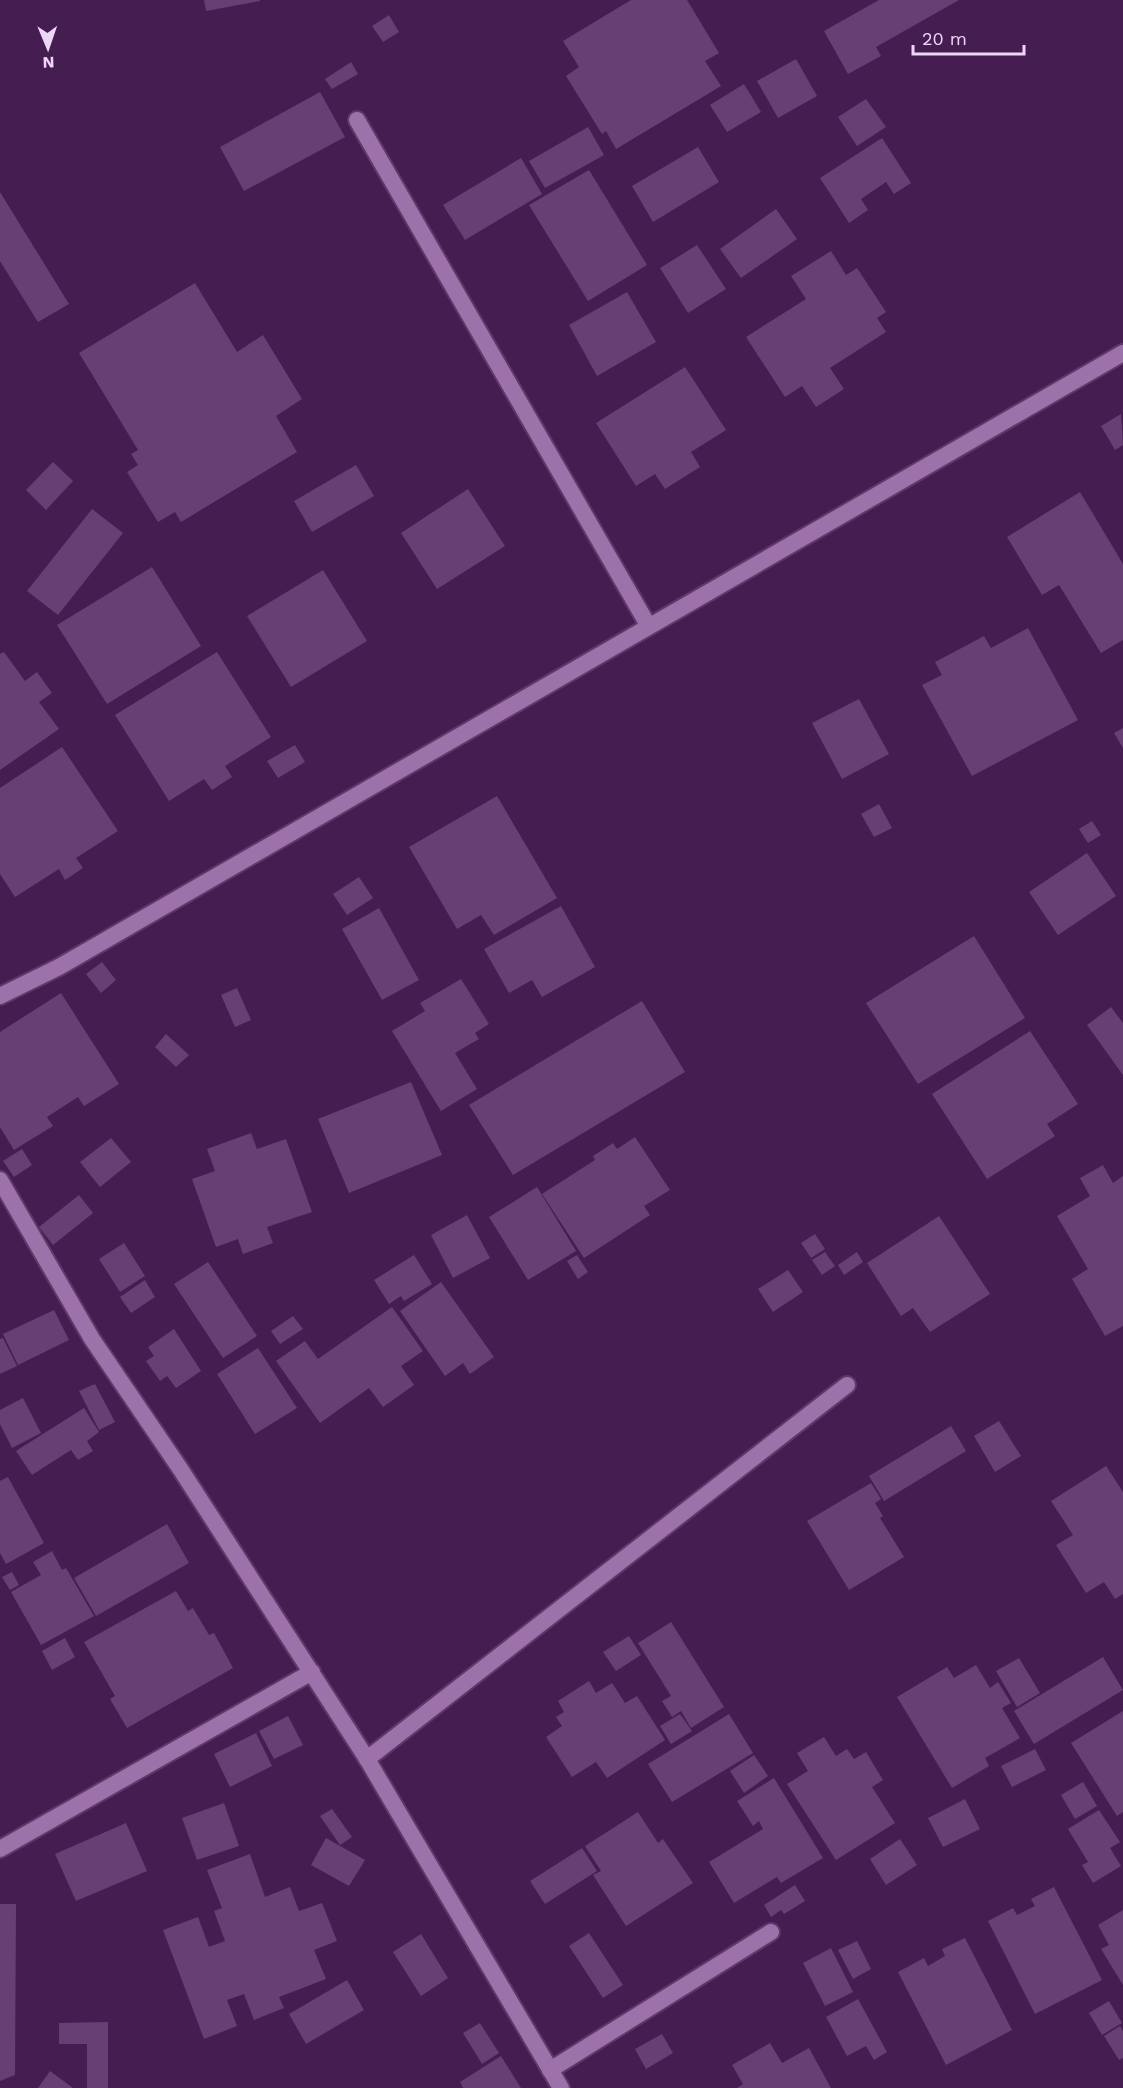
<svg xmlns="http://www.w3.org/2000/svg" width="1123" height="2088" viewBox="0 0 1123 2088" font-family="'Work Sans',sans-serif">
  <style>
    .building { fill: #683f75 }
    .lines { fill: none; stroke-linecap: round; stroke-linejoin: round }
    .minor-casing { stroke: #5e3967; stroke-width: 20 }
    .minor { stroke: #9d71aa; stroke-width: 16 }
  </style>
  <rect width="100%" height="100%" fill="#451d51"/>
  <!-- building -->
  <g class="building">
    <path d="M204 0H260V1L206 11Z"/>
    <path d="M631 0H687L719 53 705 61 721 86 616 149 606 131 602 134 566 76 579 67 563 41Z"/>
    <path d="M879 0H959L876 47 881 56 848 74 824 31Z"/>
    <path d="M389 15 399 32 383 42 372 26Z"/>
    <path d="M796 59 817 96 778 118 757 81Z"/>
    <path d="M351 62 358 74 332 89 325 79Z"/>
    <path d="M744 84 761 112 727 132 710 105Z"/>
    <path d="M320 92 345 137 244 191 220 147Z"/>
    <path d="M866 99 886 127 857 146 838 117Z"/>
    <path d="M588 127 604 155 545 188 529 161Z"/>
    <path d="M882 138 911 183 894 194 886 182 861 199 868 210 849 223 820 178Z"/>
    <path d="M698 147 719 182 653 222 632 186Z"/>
    <path d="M521 158 542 194 465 240 443 205Z"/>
    <path d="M589 170 647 265 588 301 529 205Z"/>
    <path d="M0 192 69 304 38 322 0 261Z"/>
    <path d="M776 209 797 239 741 278 720 249Z"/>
    <path d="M697 245 726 289 688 313 660 268Z"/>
    <path d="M831 251 846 275 857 268 886 312 877 318 886 332 830 368 844 389 816 407 802 386 785 397 746 337 806 299 791 276Z"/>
    <path d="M195 283 237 352 263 335 302 399 276 416 297 452 181 522 175 512 158 522 127 472 138 465 131 454 138 450 79 353Z"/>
    <path d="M627 292 656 342 597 376 569 325Z"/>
    <path d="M685 367 726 430 691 452 700 467 665 489 655 474 636 486 596 423Z"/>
    <path d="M1121 414 1123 445 1115 450 1101 426Z"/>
    <path d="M53 462 73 481 46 510 26 490Z"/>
    <path d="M356 465 374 496 312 532 294 501Z"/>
    <path d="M468 489 505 546 437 589 401 533Z"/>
    <path d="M1080 492 1123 564V640L1101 653 1059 585 1042 595 1007 537Z"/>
    <path d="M92 509 123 533 58 615 27 591Z"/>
    <path d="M152 567 201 646 107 704 57 625Z"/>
    <path d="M323 570 367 641 291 687 247 616Z"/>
    <path d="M1028 628 1078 720 972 776 922 685 942 675 935 662 984 636 991 648Z"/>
    <path d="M4 652 25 681 37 672 52 693 39 702 59 729 0 770V654Z"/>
    <path d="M217 652 271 737 225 766 232 777 212 790 204 779 169 801 115 715Z"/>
    <path d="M859 699 889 754 842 779 812 723Z"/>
    <path d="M1123 728V748L1114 733Z"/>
    <path d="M295 745 305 762 278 778 267 761Z"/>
    <path d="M62 747 118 831 76 858 83 868 65 880 59 869 15 897 0 874V788Z"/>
    <path d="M497 796 557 898 494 935 481 915 457 929 409 847Z"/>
    <path d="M879 804 892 828 874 837 861 814Z"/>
    <path d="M1092 821 1101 835 1088 843 1079 829Z"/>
    <path d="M1087 853 1116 896 1058 935 1029 892Z"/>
    <path d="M359 877 373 898 347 915 333 894Z"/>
    <path d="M561 906 595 967 542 997 532 980 509 993 484 949Z"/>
    <path d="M379 908 419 980 382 1000 342 929Z"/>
    <path d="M974 936 1025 1018 918 1084 866 1003Z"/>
    <path d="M102 962 116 980 101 993 86 974Z"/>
    <path d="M461 979 489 1024 475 1033 479 1039 455 1053 477 1089 441 1111 392 1031 425 1011 420 1003Z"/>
    <path d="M237 988 251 1020 235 1027 221 995Z"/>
    <path d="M61 993 119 1084 84 1106 78 1097 47 1117 53 1126 14 1150 0 1127V1032Z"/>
    <path d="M642 1001 685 1072 513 1175 469 1105Z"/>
    <path d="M1111 1007 1123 1023V1075L1087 1025Z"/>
    <path d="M1030 1031 1078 1104 1047 1124 1055 1136 987 1179 932 1094Z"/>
    <path d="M166 1034 189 1055 176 1067 155 1047Z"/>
    <path d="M411 1082 442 1155 349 1193 318 1119Z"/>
    <path d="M251 1133 257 1149 286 1139 312 1212 267 1227 273 1243 243 1254 238 1239 216 1247 192 1179 215 1171 207 1149Z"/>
    <path d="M635 1137 670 1190 644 1206 650 1215 584 1258 542 1194 595 1160 593 1156 613 1143 617 1149Z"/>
    <path d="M111 1138 131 1162 100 1187 80 1162Z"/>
    <path d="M22 1149 32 1165 14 1177 3 1161Z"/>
    <path d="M1103 1165 1113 1183 1123 1176V1326L1105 1336 1072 1279 1088 1269 1057 1216 1090 1196 1080 1178Z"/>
    <path d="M537 1187 576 1251 528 1280 489 1217Z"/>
    <path d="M79 1195 93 1213 53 1245 39 1227Z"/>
    <path d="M467 1215 490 1258 453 1278 431 1235Z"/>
    <path d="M939 1216 990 1294 930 1332 913 1308 901 1316 867 1263Z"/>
    <path d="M815 1234 825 1249 811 1258 801 1243Z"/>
    <path d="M124 1243 145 1276 120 1292 99 1259Z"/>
    <path d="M825 1252 835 1266 822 1275 812 1260Z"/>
    <path d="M857 1252 863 1262 844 1275 838 1265Z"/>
    <path d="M414 1255 432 1284 404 1301 401 1296 389 1304 374 1280Z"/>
    <path d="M577 1255 588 1272 578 1279 567 1261Z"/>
    <path d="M208 1262 257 1336 223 1358 174 1284Z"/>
    <path d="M788 1270 803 1292 773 1312 758 1289Z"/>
    <path d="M145 1280 155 1297 131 1313 120 1297Z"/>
    <path d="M441 1282 494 1357 470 1374 463 1363 445 1376 400 1311Z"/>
    <path d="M392 1307 423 1351 401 1366 414 1385 383 1407 369 1388 320 1423 276 1361 305 1341 318 1359Z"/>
    <path d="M54 1310 69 1340 18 1365 3 1334Z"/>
    <path d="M293 1316 303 1329 280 1344 271 1331Z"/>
    <path d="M174 1329 201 1371 176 1388 167 1376 160 1381 146 1361 154 1356 148 1347Z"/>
    <path d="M3 1338 17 1366 0 1374V1339Z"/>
    <path d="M258 1348 297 1408 255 1434 217 1374Z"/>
    <path d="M95 1384 115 1422 99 1430 79 1391Z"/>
    <path d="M23 1398 41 1433 12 1448 0 1424V1410Z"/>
    <path d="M84 1408 99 1432 87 1441 93 1451 78 1460 71 1450 32 1475 16 1451Z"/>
    <path d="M999 1421 1021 1456 995 1472 974 1436Z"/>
    <path d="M951 1426 966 1451 884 1501 869 1476Z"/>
    <path d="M1106 1466 1123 1492V1594L1115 1599 1104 1582 1086 1593 1056 1545 1073 1535 1051 1501Z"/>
    <path d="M8 1477 44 1543 6 1564 0 1553V1481Z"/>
    <path d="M871 1483 881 1499 875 1503 883 1516 880 1518 904 1557 849 1590 807 1521Z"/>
    <path d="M167 1524 189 1563 96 1616 74 1578Z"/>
    <path d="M52 1551 62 1570 66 1568 94 1616 41 1645 11 1592 41 1575 33 1562Z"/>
    <path d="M12 1572 19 1585 10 1590 2 1577Z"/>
    <path d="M176 1591 188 1611 193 1608 209 1635 214 1633 233 1668 127 1728 110 1699 115 1696 84 1642Z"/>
    <path d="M671 1622 724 1707 691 1728 681 1711 672 1717 662 1701 671 1696 638 1643Z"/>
    <path d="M629 1636 641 1655 616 1671 603 1652Z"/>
    <path d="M65 1638 75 1657 52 1670 42 1651Z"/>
    <path d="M1103 1657 1123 1690 1034 1744 1014 1711Z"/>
    <path d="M1019 1658 1040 1693 1017 1707 996 1671Z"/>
    <path d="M976 1665 990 1688 998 1682 1011 1703 1002 1708 1020 1738 985 1758 989 1766 952 1788 897 1697 947 1667 954 1678Z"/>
    <path d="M589 1681 596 1693 612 1683 625 1703 637 1696 665 1740 607 1778 596 1762 572 1777 546 1737 562 1726 556 1717 564 1712 558 1701Z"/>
    <path d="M1123 1711V1812L1117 1816 1071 1743Z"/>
    <path d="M680 1714 692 1731 671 1744 660 1726Z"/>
    <path d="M729 1714 753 1753 672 1802 648 1764Z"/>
    <path d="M288 1716 303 1745 274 1759 259 1731Z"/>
    <path d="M256 1733 272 1766 230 1787 214 1754Z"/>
    <path d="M824 1737 836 1756 847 1749 854 1759 866 1752 883 1780 872 1787 895 1823 836 1860 787 1784 808 1771 797 1753Z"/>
    <path d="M1035 1749 1046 1770 1012 1787 1001 1766Z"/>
    <path d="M754 1755 768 1776 744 1793 730 1771Z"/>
    <path d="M774 1778 823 1858 781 1883 777 1877 734 1903 709 1862 763 1829 759 1821 753 1826 737 1801Z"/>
    <path d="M1083 1782 1097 1806 1075 1819 1061 1795Z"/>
    <path d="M965 1799 980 1829 943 1847 928 1818Z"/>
    <path d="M224 1803 239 1846 197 1860 182 1818Z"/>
    <path d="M332 1809 352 1837 340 1845 320 1816Z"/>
    <path d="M1099 1810 1120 1842 1110 1848 1121 1866 1093 1883 1082 1865 1088 1862 1068 1829Z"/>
    <path d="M638 1812 658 1843 663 1839 693 1883 626 1926 593 1875 601 1871 585 1846Z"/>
    <path d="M126 1823 147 1871 76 1901 55 1854Z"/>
    <path d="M326 1838 365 1860 349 1886 311 1865Z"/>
    <path d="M900 1839 917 1865 886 1885 870 1859Z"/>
    <path d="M582 1848 597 1871 545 1904 530 1881Z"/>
    <path d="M250 1854 265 1897 290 1887 299 1911 322 1903 337 1941 314 1950 326 1979 279 1997 284 2008 254 2020 244 1994 227 2000 237 2026 204 2039 163 1930 198 1917 209 1947 225 1941 214 1911 222 1908 207 1870Z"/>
    <path d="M795 1885 805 1901 784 1914 781 1910 771 1917 764 1905Z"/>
    <path d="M1054 1887 1102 1980 1035 2014 988 1921 1013 1908 1017 1915 1035 1906 1031 1899Z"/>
    <path d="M0 1904H16L15 2075 0 2081Z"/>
    <path d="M1123 1910V1985L1101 1949 1109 1945 1098 1925Z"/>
    <path d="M589 1933 623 1985 603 1998 569 1946Z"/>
    <path d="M421 1934 448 1978 421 1996 393 1952Z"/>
    <path d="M965 1938 1012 2030 946 2065 898 1972 924 1958 928 1966 945 1956 942 1949Z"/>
    <path d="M857 1941 871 1969 853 1979 838 1950Z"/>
    <path d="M831 1948 853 1992 825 2006 803 1963Z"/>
    <path d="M347 1980 364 2010 306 2044 289 2014Z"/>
    <path d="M858 1999 887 2052 874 2060 866 2046 847 2056 826 2017Z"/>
    <path d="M1109 2001 1122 2023 1102 2035 1089 2013Z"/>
    <path d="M108 2022V2088H87V2044H59V2023Z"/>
    <path d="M480 2023 499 2053 482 2064 463 2033Z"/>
    <path d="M1120 2026 1123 2031V2058L1119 2060 1104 2036Z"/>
    <path d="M662 2034 673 2053 646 2069 635 2049Z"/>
    <path d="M770 2043 782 2063 809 2048 831 2088H737L743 2084 732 2065Z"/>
    <path d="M501 2056 521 2088H463L460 2082Z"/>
    <path d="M50 2071 73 2088H38Z"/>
  </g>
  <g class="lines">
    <!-- minor casing -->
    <g class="minor-casing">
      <g id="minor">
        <path d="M357 120 648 625"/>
        <path d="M0 996 59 967 1123 353"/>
        <path d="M0 1180 92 1339 181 1470 367 1759 561 2088"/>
        <path d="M367 1759 847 1385"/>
        <path d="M0 1849 312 1672"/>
        <path d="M550 2070 771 1932"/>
      </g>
    </g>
    <!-- minor -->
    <use href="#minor" class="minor"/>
  </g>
  <!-- north arrow -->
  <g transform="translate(48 48) rotate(178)" stroke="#451d51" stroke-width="4.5" paint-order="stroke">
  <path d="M0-4.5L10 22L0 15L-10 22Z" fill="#eed7f6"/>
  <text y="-9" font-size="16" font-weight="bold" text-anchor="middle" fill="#eed7f6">N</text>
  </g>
  <!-- scale -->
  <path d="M913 45v9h111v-9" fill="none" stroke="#eed7f6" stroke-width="3"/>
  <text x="922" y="45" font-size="18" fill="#eed7f6" stroke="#451d51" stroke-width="4.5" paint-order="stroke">20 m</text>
</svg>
